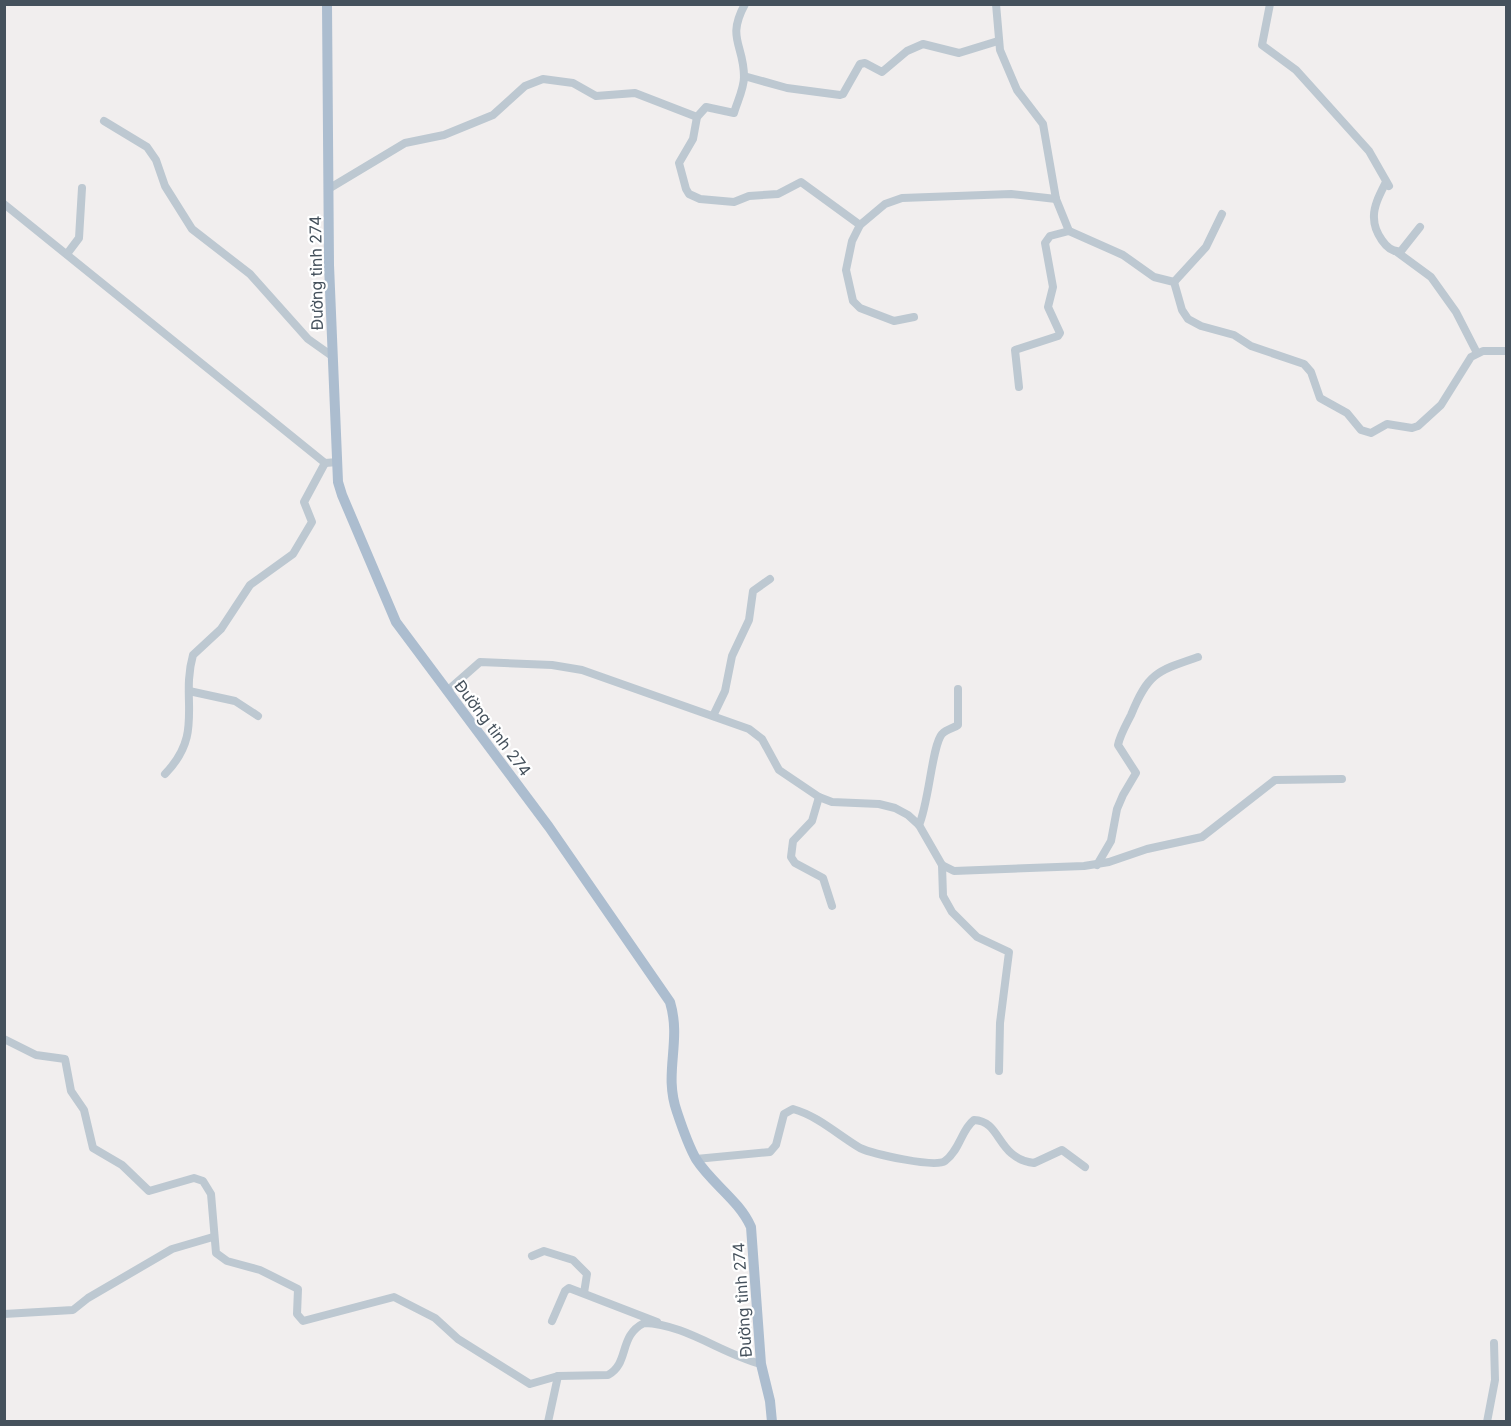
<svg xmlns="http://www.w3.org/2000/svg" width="1511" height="1426" viewBox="0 0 1511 1426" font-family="Inter,sans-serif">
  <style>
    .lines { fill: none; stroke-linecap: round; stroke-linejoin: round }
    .minor { stroke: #bdc8d1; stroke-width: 8 }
    .major { stroke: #acbdcf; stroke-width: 10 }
    .labels { text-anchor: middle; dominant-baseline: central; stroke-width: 4.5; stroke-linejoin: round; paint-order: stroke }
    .street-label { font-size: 16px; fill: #45515c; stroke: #fff }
  </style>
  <rect width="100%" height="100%" fill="#f1eeee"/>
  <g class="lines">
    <!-- minor -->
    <g class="minor">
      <path d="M745 4C726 39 744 44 744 77 744 89 737 102 734 113L706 107 697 117 693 139 679 163 686 189 689 194 700 199 734 202 749 196 778 194 801 182 860 225"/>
      <path d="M996 4 1000 50 1017 90 1043 124 1056 199 1069 231 1123 255 1154 277 1174 282 1182 310 1188 319 1201 326 1234 335 1251 346 1304 364 1311 372 1320 398 1347 413 1361 430 1371 433 1387 424 1412 428 1418 426 1441 405 1471 357 1483 351H1506"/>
      <path d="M1270 4 1262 45 1296 70 1369 151 1389 186"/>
      <path d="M744 76 787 88 840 95 843 94 860 64 865 63 882 72 907 51 923 44 959 53 998 41"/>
      <path d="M104 121 147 147 156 160 165 186 192 229 250 274 308 339 332 356"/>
      <path d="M1386 182C1381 192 1373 206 1374 218 1374 230 1386 254 1401 251L1420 227"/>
      <path d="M330 188 405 143 444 135 493 115 525 86 543 79 573 83 596 96 635 93 697 117"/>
      <path d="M4 204 325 463 338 462"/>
      <path d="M1397 252 1431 277 1456 312 1477 353"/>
      <path d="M67 254 79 238 82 188"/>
      <path d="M1174 282 1206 247 1222 214"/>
      <path d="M914 317 894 321 860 308 853 301 846 270 852 241 860 225 885 204 902 198 1011 194 1056 199"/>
      <path d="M1019 387 1015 350 1058 336 1060 333 1048 307 1053 287 1045 243 1050 236 1069 231"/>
      <path d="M189 691 235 701 258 716"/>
      <path d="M447 691 480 662 552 665 582 670 749 729 762 739 779 770 819 797 832 802 879 804 895 808 908 815 919 825 942 865 954 871 1084 866 1109 862 1147 849 1202 837 1275 780 1342 779"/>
      <path d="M713 716 725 691 732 656 749 620 753 591 770 579"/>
      <path d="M165 774C205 733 180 701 193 655L221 629 250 585 293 554 312 522 304 502 325 463"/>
      <path d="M819 797 812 821 793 841 791 857 795 863 823 878 832 906"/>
      <path d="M919 825C929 803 932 745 942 734 947 729 954 728 958 725V689"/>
      <path d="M942 865 943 896 952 912 977 937 1009 952 1000 1023 999 1071"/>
      <path d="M1097 865 1111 841 1117 809 1123 795 1136 773 1118 745C1120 735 1126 725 1131 715 1148 673 1157 671 1198 657"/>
      <path d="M4 1039 36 1055 65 1059 71 1091 84 1110 93 1148 122 1165 149 1191 194 1178 203 1181 211 1194 216 1253 227 1261 260 1270 298 1289 297 1314 303 1321 394 1297 435 1318 458 1339 530 1384 558 1376 608 1375C630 1363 618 1336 644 1323 685 1324 722 1354 761 1364"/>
      <path d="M696 1159 770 1152 776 1145 784 1114 793 1109C818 1116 838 1135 860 1148 873 1154 935 1168 945 1161 960 1150 961 1130 974 1120 1002 1121 996 1158 1034 1163L1062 1150 1085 1167"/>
      <path d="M532 1256 544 1251 573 1260 587 1274 584 1293"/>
      <path d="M4 1314 73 1310 88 1298 172 1249 213 1237"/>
      <path d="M552 1321 565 1291 569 1288 657 1322"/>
      <path d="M548 1422 558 1376"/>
      <path d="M1487 1422 1495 1380 1494 1343"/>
    </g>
    <!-- major -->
    <path class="major" d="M327 4 329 265 338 482 342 495 396 622 549 827 670 1002C682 1042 663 1073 677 1112 682 1127 688 1145 696 1159 712 1184 739 1200 751 1227L761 1364 770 1401 772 1422"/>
  </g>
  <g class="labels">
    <!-- street labels -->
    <g class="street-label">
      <text transform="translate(316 273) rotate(-91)">Đường tỉnh 274</text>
      <text transform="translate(493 728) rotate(53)">Đường tỉnh 274</text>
      <text transform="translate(742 1300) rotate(-94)">Đường tỉnh 274</text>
    </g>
  </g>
  <!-- border -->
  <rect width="1511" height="1426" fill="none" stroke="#45515c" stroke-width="12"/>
</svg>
